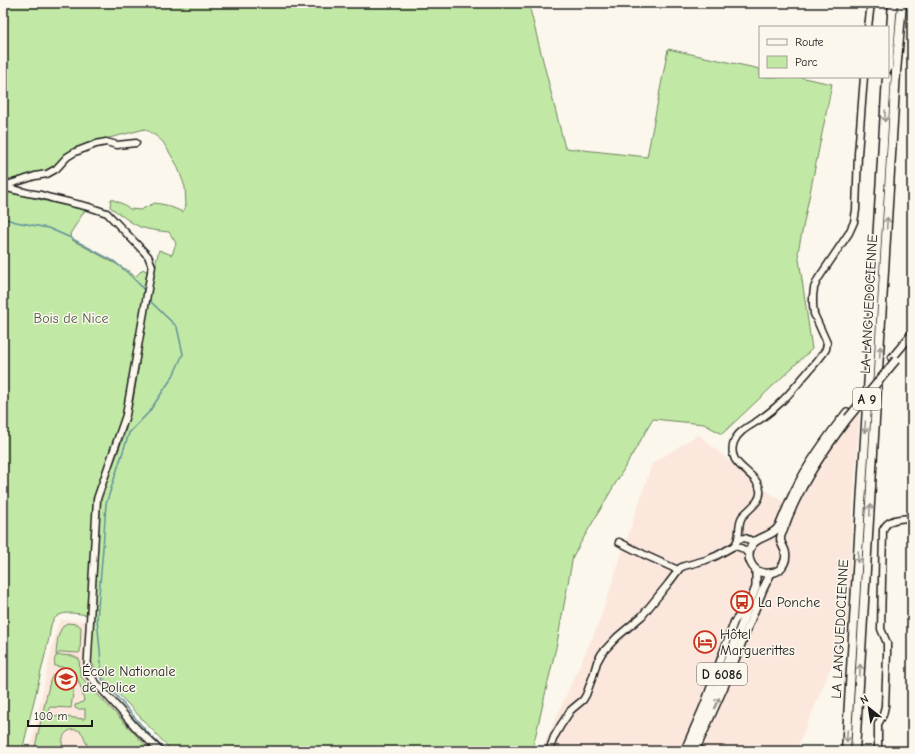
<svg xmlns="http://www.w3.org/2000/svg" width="915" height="754" viewBox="0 0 915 754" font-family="'Comic Neue',sans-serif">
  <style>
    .built { fill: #fce7dc }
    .green { fill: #c1e9a5; stroke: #6e8260 }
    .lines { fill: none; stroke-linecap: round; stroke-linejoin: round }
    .stream { stroke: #628f9c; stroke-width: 1.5 }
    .minor-casing { stroke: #1c1c1c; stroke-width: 9 }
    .major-casing { stroke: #1c1c1c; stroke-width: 10 }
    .highway-casing { stroke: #1c1c1c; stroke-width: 11 }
    .minor { stroke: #fbf7ec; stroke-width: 6 }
    .major { stroke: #fbf7ec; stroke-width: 7 }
    .highway { stroke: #fbf7ec; stroke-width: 8 }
    .major-bridge-casing { stroke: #1c1c1c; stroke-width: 10; stroke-linecap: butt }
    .major-bridge { stroke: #fbf7ec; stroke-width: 7 }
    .oneway { stroke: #97948e }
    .labels { text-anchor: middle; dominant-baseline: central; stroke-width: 3; stroke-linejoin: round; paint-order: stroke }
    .shield { fill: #fbf7ec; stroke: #5f5e5a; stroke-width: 1 }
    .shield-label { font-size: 13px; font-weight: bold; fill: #1c1c1c }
    .street-label { font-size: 14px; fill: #1c1c1c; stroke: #fbf7ec }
    .park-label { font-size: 14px; fill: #4e5a45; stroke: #fbf7ec }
    .poi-label { font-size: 14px; fill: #1c1c1c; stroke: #fbf7ec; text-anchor: start }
  </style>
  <rect width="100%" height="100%" fill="#fbf7ec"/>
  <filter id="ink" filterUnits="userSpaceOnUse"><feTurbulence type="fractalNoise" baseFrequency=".025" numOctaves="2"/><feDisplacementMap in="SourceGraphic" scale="8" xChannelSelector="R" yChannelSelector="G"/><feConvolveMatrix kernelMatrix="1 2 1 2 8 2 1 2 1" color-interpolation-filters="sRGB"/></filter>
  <g filter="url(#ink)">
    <!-- built -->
    <g class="built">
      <path d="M860 409 853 506 848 627 796 751H541L598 625 652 464 698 434 751 480 782 501Z"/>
      <path d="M61 620 86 621 83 673 92 685 155 751H30L50 656 58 624Z"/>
    </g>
    <!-- green -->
    <g class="green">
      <path d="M3 3H525L529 5 565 148 647 157 668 49 760 69V77H799L832 84 798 252 812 349 722 434 704 424 653 419 573 556 557 643 532 751H172L96 670 91 661 101 497 125 433 133 401 151 289 155 268 156 262 159 250 172 255 176 243 169 232C159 231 149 230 140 227 129 222 120 214 110 207L111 199 123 204 130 209 140 210 155 203 166 205 183 212 186 205 185 187 177 165 163 142 156 136 145 129 97 141 47 171 23 178 3 179Z"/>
      <path d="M3 191 85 210 70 234 72 240 129 271 135 277 143 269 149 273 125 407 94 498 93 531 87 615C74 613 56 609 51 625 50 629 50 634 49 638L22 751H3Z"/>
      <path d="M67 623 77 624 81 627 80 652 79 653 61 652 56 655C57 644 57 629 67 623Z"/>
      <path d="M61 655 73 656 79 659 80 672 82 678 151 751H80L85 749 87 744C84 740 85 736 81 732 75 727 65 730 63 738 62 741 62 744 62 747L53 746 52 751H34L50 681C52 676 54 672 61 671 80 668 72 697 71 708L49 707 48 715 84 719 85 718V709H77L75 708V705L79 704 84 701C82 691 79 677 71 670 67 667 60 667 55 666 54 661 54 660 56 656Z"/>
    </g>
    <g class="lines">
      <!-- stream -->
      <g class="stream">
        <path d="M3 218 16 222 48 228 69 237 115 262 129 274 141 286 145 292"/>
        <path d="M149 299 151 302 177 327 183 354 173 376 149 412 129 433 106 504 103 548 97 619 100 650 102 679 148 733 166 751"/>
      </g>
      <!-- minor casing -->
      <g class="minor-casing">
        <g id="minor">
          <path d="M868 27 871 3"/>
          <path d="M3 186 23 180 35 176 47 174 56 169 67 157 75 152 96 144 106 142 117 145 136 143"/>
          <path d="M3 187 28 193 41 195 51 198 89 207 107 213 148 256 152 266 126 415 97 499 87 673 138 730 160 751"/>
          <path d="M738 539 745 538 752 541 757 540"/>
          <path d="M619 542 647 556 678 570"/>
          <path d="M734 546C736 543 738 541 738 538 740 531 738 523 742 517 748 509 762 502 760 490 757 471 725 466 734 442 738 431 750 426 759 420 766 415 774 409 780 403 790 394 798 383 807 373 813 365 821 358 826 349L827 343 814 314 813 305V296L814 288 818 279 849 233 854 222 856 210 858 154 864 77"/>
          <path d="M549 751 554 737 561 725 571 710 583 700 586 695 593 676 597 662 602 653 617 637 642 616 668 584 680 568 684 566 706 560 716 556 734 546C741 547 745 549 749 555"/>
          <path d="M684 751 704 705 734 622 749 603"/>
          <path d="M878 751V724L883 715 885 706 887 654V643L881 629 883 530C888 518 901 519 912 518"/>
        </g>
      </g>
      <!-- major casing -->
      <g class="major-casing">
        <g id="major">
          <path d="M892 358 912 334"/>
          <path d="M847 412C828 436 809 462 795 490 791 498 787 507 784 515 782 519 781 523 779 526 773 537 758 536 752 545 745 556 751 571 764 573 770 574 774 573 779 570 784 565 787 558 785 551 784 548 782 545 781 542 780 539 781 534 783 531 797 489 822 453 848 418"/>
          <path d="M689 751 718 685 756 587V570"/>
          <path d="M695 751 726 682 763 589 771 573"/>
        </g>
      </g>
      <!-- highway casing -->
      <g class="highway-casing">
        <g id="highway">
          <path d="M888 68 893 3"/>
          <path d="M846 751 866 423 887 77"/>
          <path d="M855 751 896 72 902 3"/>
        </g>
      </g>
      <!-- minor -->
      <use href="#minor" class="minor"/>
      <!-- major -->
      <use href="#major" class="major"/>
      <!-- highway -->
      <use href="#highway" class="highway"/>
      <!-- major-bridge casing -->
      <g class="major-bridge-casing">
        <path id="major-bridge" d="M848 418 896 360"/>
      </g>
      <!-- major-bridge -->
      <use href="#major-bridge" class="major-bridge"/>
    </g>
    <!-- one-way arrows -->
    <defs><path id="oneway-shaft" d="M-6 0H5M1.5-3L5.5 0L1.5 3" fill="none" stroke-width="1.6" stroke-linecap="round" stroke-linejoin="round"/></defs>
    <g class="oneway">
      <use href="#oneway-shaft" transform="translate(885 116) rotate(93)"/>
      <use href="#oneway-shaft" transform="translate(887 223) rotate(-86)"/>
      <use href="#oneway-shaft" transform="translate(880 352) rotate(-86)"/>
      <use href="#oneway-shaft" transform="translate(865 427) rotate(94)"/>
      <use href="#oneway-shaft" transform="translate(870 510) rotate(-87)"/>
      <use href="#oneway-shaft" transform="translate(858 557) rotate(93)"/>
      <use href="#oneway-shaft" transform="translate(860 670) rotate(-87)"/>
      <use href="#oneway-shaft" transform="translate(717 703) rotate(-66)"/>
      <use href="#oneway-shaft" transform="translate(847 736) rotate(93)"/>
    </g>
  </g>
  <!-- icons -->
  <defs>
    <g id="bus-ring" transform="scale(1.15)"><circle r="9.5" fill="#fbf7ec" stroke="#c8321e" stroke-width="1.5"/><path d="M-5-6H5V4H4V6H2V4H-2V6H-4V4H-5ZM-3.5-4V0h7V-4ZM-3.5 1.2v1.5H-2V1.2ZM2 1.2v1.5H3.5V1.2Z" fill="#c8321e"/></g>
    <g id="hotel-ring" transform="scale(1.15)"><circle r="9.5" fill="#fbf7ec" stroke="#c8321e" stroke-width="1.5"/><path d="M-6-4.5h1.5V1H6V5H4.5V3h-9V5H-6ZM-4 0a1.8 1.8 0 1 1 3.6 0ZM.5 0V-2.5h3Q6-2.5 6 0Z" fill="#c8321e"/></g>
    <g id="university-ring" transform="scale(1.15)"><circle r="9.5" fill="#fbf7ec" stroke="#c8321e" stroke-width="1.5"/><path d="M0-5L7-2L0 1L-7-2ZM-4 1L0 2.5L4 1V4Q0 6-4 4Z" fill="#c8321e"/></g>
  </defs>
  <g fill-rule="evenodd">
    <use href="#bus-ring" x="742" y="602"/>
    <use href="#hotel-ring" x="705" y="642"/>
    <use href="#university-ring" x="66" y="679"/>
  </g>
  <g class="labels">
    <!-- shield labels -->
    <g class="shield">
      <rect x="853" y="388" width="28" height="22" rx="3"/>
      <rect x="697" y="663" width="50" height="22" rx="3"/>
    </g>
    <g class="shield-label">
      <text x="867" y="399">A 9</text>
      <text x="722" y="674">D 6086</text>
    </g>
    <!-- street labels -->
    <g class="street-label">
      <text transform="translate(869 304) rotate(-87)">LA LANGUEDOCIENNE</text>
      <text transform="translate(840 629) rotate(-87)">LA LANGUEDOCIENNE</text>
    </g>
    <!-- park labels -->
    <g class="park-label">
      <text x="71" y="318">Bois de Nice</text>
    </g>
    <!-- poi labels -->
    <g class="poi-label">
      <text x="758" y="602">La Ponche</text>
      <text x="720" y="634">Hôtel<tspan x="720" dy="16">Marguerittes</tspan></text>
      <text x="82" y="671">École Nationale<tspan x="82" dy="16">de Police</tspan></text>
    </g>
  </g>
  <!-- margin -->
  <rect width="915" height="754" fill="none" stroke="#fbf7ec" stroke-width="16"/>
  <rect x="8" y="8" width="899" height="738" fill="none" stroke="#1c1c1c" stroke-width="1.5" filter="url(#ink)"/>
  <!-- legend -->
  <rect x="759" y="26" width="130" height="52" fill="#fbf7ec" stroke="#a29f99"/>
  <rect x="767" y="39" width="20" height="6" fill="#fbf7ec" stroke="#a29f99"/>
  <text x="795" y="46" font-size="12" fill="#1c1c1c">Route</text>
  <rect x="767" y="56" width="20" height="12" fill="#c1e9a5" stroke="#a29f99"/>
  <text x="795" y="66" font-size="12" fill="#1c1c1c">Parc</text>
  <!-- north arrow -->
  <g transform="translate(869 708) rotate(330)" stroke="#fbf7ec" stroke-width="3" paint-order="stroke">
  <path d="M0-3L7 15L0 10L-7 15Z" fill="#1c1c1c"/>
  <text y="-6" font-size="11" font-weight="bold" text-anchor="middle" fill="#1c1c1c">N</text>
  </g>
  <!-- scale -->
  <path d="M28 720v6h64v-6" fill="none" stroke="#1c1c1c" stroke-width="2"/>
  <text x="34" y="720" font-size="12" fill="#1c1c1c" stroke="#fbf7ec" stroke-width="3" paint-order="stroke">100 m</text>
</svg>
